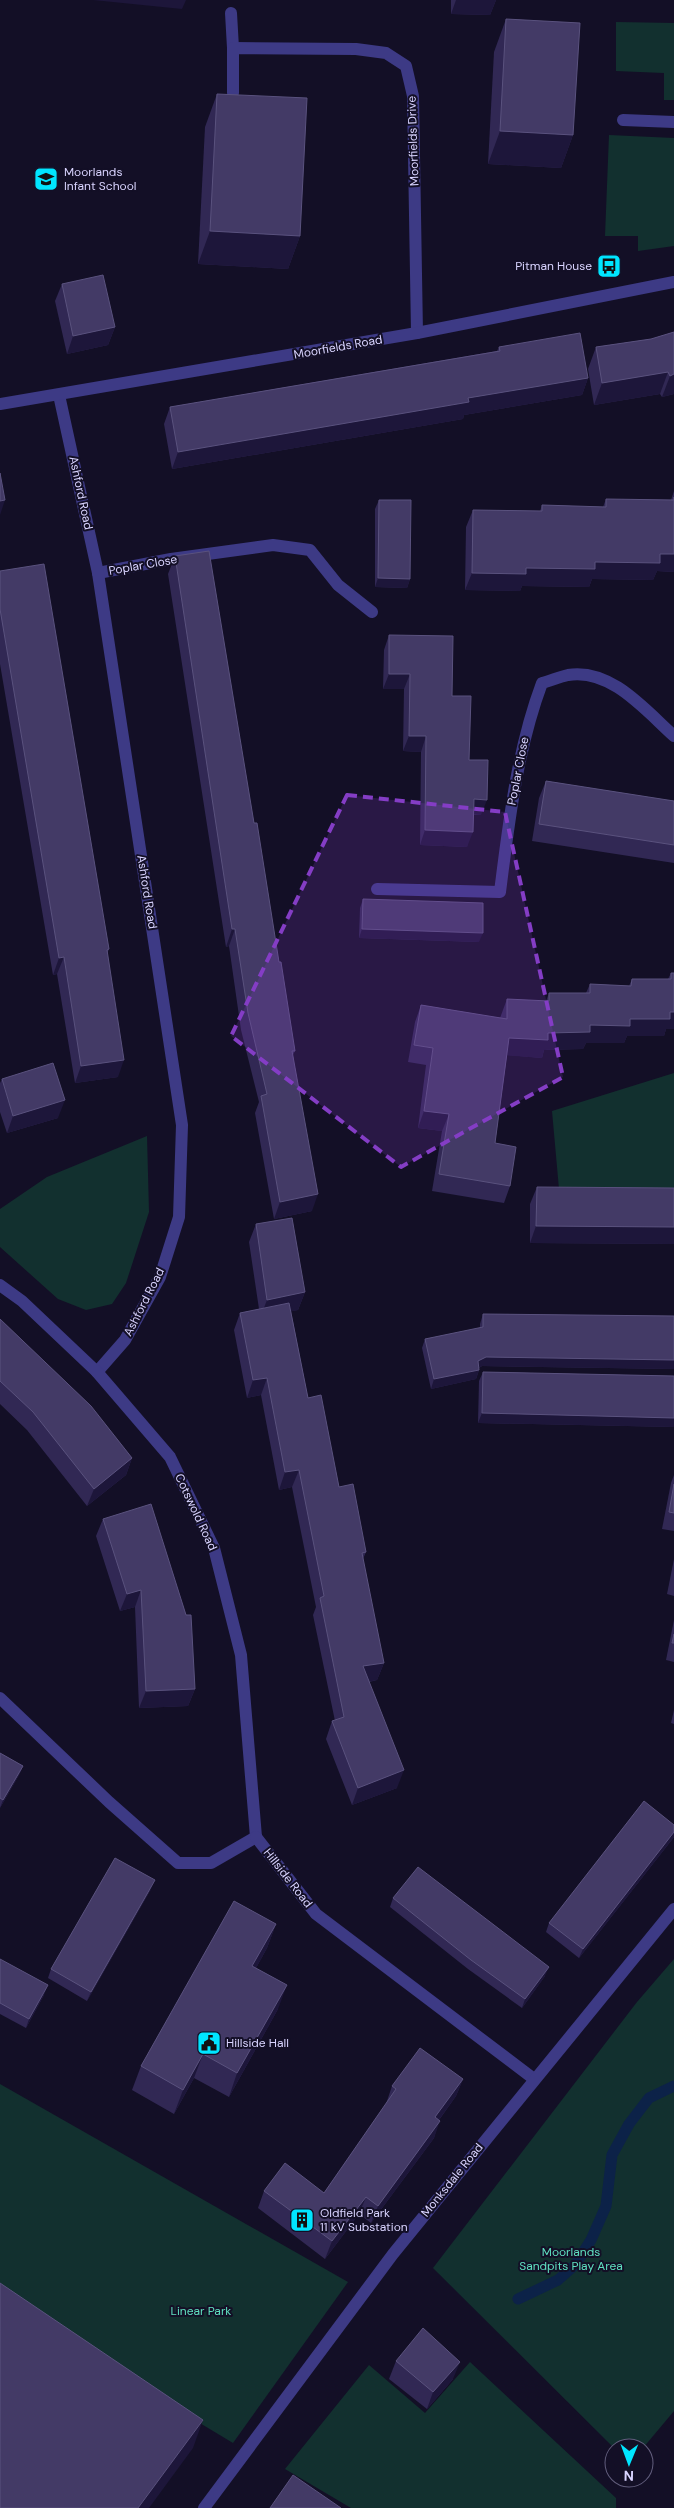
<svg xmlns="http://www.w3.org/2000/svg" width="674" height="2508" viewBox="0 0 674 2508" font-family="'DM Sans',sans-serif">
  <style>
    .green { fill: #12302f }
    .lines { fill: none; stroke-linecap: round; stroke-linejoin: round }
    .stream { stroke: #0c2248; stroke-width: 11 }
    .service { stroke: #3d3a85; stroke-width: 12 }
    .minor { stroke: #3d3a85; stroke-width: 12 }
    .wall { fill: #312854 }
    .shaded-wall { fill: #1d163a }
    .building { fill: #433a66; stroke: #5a527e }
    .marked { fill: #843dc5; fill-opacity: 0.2; stroke: #843dc5; stroke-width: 4; stroke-dasharray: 10 6; stroke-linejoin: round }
    .labels { text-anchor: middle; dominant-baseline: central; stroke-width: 4; stroke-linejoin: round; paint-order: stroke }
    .street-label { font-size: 12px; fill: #d9d4ff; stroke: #130f26 }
    .poi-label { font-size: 12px; fill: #d9d4ff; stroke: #130f26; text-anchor: start }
    .park-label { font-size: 12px; fill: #5fe0c0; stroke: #130f26 }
  </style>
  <rect width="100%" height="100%" fill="#130f26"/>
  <!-- green -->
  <g class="green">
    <path d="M616 22 674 23V100H664V73L616 71Z"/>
    <path d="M609 135 674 138V246L638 251V236H605Z"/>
    <path d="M674 1073V1189H559L552 1111Z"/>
    <path d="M147 1136 149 1212 126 1283 112 1304 86 1310 58 1299 0 1247V1209L47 1177Z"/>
    <path d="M674 1959V2411L643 2448H614L433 2268 637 2002Z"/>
    <path d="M0 2084 348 2282 233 2443 0 2303Z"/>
    <path d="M470 2362 616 2498V2508H351L285 2469 369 2365 425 2413Z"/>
  </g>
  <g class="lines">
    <!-- stream -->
    <path class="stream" d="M518 2299 558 2280 575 2265 591 2240 606 2206 612 2155 629 2124 649 2098 674 2086"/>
    <!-- service -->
    <path class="service" d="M98 573 171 559 273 545 310 550 338 585 372 612"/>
    <!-- minor -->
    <g class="minor">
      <path d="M231 13 233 48"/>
      <path d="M233 93V48L356 49 386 53 406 66 413 96 417 333"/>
      <path d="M623 120 674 122"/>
      <path d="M59 395 98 573 182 1125 179 1217 160 1277 125 1340 97 1372"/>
      <path d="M0 404 417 333 674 282"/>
      <path d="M377 889 500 892C509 821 517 750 542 683 550 681 559 677 568 675 611 668 645 710 674 736"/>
      <path d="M0 1285 22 1301 97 1372 170 1457 214 1548 241 1655 256 1837"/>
      <path d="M0 1698 109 1802 178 1863H211L256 1837"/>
      <path d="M256 1837 316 1914 534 2079"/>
      <path d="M204 2508 393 2254 674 1909"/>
    </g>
  </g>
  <!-- wall -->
  <g class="wall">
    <path d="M451 0H496L490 15 451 14Z"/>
    <path d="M506 19 573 135 561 168 488 164 494 52Z"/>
    <path d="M217 94 300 236 288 269 198 264 205 127Z"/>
    <path d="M62 284 115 327 108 345 67 354 55 301Z"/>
    <path d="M674 332V394L662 397 660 394 594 405 588 369 596 347 651 339Z"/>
    <path d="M499 347 588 378 582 395 464 415 463 419 172 469 164 424 170 407 497 351Z"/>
    <path d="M674 491V572L657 571 653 580 592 579 589 587 522 586 520 591 465 590 466 527 473 510 540 511 542 505 603 507 606 499 671 500Z"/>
    <path d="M379 500 410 579 407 588 375 587V509Z"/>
    <path d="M175 556 254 823 295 1051 293 1055 312 1211 274 1219 255 1113 259 1102 241 1030 229 946 226 947 168 574Z"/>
    <path d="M0 571 109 949 107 954 118 1077 75 1083 57 974 53 975 0 664Z"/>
    <path d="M389 635 452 696 469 760 481 815H473L467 847 420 845 421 752 403 751 404 689H383L384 650Z"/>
    <path d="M546 781 674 801V863L532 841 539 798Z"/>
    <path d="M363 899 479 942 359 938 360 908Z"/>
    <path d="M671 973H674V1029H666L664 1036H627L624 1043H586L583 1049 544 1050 542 1058 507 1055 495 1143 510 1186 504 1203 432 1191 442 1131 418 1128 426 1065 408 1062 415 1022 421 1005 500 1018 507 999 546 1001 549 993H586L590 984 629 986 632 979H668Z"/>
    <path d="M2 1079 58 1118 7 1133 0 1112V1083Z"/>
    <path d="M537 1187 674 1188V1244L530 1243V1204Z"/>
    <path d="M256 1224 305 1292 298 1310 291 1311 308 1398 339 1487 366 1552 363 1559 384 1663 377 1680 369 1682 397 1788 352 1805 326 1739 332 1721H335L313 1615 316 1607 292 1487 279 1490 261 1395 247 1398 234 1330 240 1313 259 1309 249 1242Z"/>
    <path d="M483 1314 674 1316V1369L482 1366 479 1368V1370L476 1379 431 1389 422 1348 425 1339 480 1328V1324Z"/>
    <path d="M0 1319 132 1458 126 1475 87 1506 27 1430 0 1404Z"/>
    <path d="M483 1372 674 1376V1427L478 1423 479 1381Z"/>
    <path d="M674 1475V1531L662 1529 671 1483Z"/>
    <path d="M103 1519 195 1689 188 1706 139 1708 135 1607 120 1611 96 1536Z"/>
    <path d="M674 1559V1596L667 1594Z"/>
    <path d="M674 1620V1662L666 1660Z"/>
    <path d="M674 1710V1724L671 1723Z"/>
    <path d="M0 1753 23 1766 19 1775 0 1808Z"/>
    <path d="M674 1825V1837L579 1958 546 1932 549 1923Z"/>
    <path d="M151 1889 87 2001 48 1978 51 1969Z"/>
    <path d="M393 1898 545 1976 522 2008 468 1969 390 1907Z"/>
    <path d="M276 1924 267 1948 256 1968 278 2009 229 2097 194 2078 174 2114 132 2090 141 2066Z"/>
    <path d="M0 1959 44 1995 26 2028 0 2014Z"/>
    <path d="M463 2079 456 2096 439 2120 434 2138 371 2223 359 2214 325 2259 258 2208 264 2191 324 2193 386 2104 392 2086Z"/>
    <path d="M396 2361 453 2379 427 2409 389 2379Z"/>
  </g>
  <!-- shaded-wall -->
  <g class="shaded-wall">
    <path d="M93 0H186L182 9Z"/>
    <path d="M456 0H496L490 15 451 14Z"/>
    <path d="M500 131 573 135 561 168 488 164Z"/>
    <path d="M210 231 300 236 288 269 198 264Z"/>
    <path d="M115 327 108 345 67 354 73 336Z"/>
    <path d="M668 372 660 394 594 405 602 383Z"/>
    <path d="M674 374V394L662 397 670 376Z"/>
    <path d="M588 378 582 395 464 415 463 419 172 469 178 452 468 398Z"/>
    <path d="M5 500 0 515V501Z"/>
    <path d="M660 554H674V572L657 571 653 580 592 579 589 587 522 586 520 591 465 590 472 573 595 562Z"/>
    <path d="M378 578 410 579 407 588 375 587Z"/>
    <path d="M389 674H410L404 689H383Z"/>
    <path d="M409 736H426L421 752 403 751Z"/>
    <path d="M474 799 487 800 481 815 468 814Z"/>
    <path d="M425 830 473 832 467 847 420 845Z"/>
    <path d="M232 929H235L229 946 226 947Z"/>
    <path d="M362 929 483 933 479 942 359 938Z"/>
    <path d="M64 957 57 974 53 975 59 958Z"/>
    <path d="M670 1012H674V1029H666L664 1036H627L624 1043H586L583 1049 544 1050 542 1058 503 1055 509 1038 548 1033Z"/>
    <path d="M124 1060 118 1077 75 1083 81 1066Z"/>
    <path d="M65 1100 58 1118 7 1133 13 1116Z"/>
    <path d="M424 1111 449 1114 442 1131 418 1128Z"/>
    <path d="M318 1194 312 1211 274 1219 280 1202Z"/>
    <path d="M536 1226 674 1227V1244L530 1243Z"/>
    <path d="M305 1292 298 1310 260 1318 267 1300Z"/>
    <path d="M486 1357 674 1360V1369L482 1366 475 1370 478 1361Z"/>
    <path d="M479 1370 476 1379 431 1389 434 1379Z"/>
    <path d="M267 1378 261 1395 247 1398 253 1380Z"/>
    <path d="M482 1413 674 1418V1427L478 1423Z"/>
    <path d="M132 1458 126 1475 87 1506 94 1489Z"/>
    <path d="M299 1470 292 1487 279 1490 285 1472Z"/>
    <path d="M141 1590 135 1607 120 1611 127 1594Z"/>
    <path d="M384 1663 377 1680 357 1684 363 1666Z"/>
    <path d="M195 1689 188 1706 139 1708 146 1691Z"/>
    <path d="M23 1766 19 1775 0 1808 3 1800Z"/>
    <path d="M404 1770 397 1788 352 1805 358 1788Z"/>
    <path d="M674 1832V1837L579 1958 583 1949Z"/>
    <path d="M155 1880 151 1889 87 2001 91 1992Z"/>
    <path d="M276 1924 267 1948 244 1990 252 1966Z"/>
    <path d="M549 1967 545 1976 522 2008 525 1999Z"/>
    <path d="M48 1985 44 1995 26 2028 29 2019Z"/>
    <path d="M287 1985 278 2009 229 2097 237 2073Z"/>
    <path d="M203 2054 194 2078 174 2114 183 2090Z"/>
    <path d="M463 2079 456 2096 428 2135 435 2117Z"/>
    <path d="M440 2121 434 2138 371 2223 378 2206Z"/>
    <path d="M366 2197 359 2214 325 2259 332 2241Z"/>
    <path d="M460 2362 453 2379 427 2409 433 2392Z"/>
    <path d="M203 2420 193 2448 149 2508H138Z"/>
  </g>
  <!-- building -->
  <g class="building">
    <path d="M506 19 580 23 573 135 500 131Z"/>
    <path d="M217 94 307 98 300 236 210 231Z"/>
    <path d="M103 275 115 327 73 336 62 284Z"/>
    <path d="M674 332V374L670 376 668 372 602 383 596 347 651 339Z"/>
    <path d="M580 333 588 378 468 398 469 402 178 452 170 407 500 351 499 347Z"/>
    <path d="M0 473 5 500 0 501Z"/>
    <path d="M674 497V554H660V563L595 562V569L526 568V574L472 573 473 510 542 511V505L606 507V499L674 500Z"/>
    <path d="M379 500H411L410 579 378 578Z"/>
    <path d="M209 551 254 823H257L279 962H281L295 1051H292L318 1194 280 1202 261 1096 267 1094 248 1013 235 929H232L175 556Z"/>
    <path d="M44 564 109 949 107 950 124 1060 81 1066 64 957 59 958 0 609V571Z"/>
    <path d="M389 635 453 636 452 696H471L469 760H488L487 800 474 799 473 832 425 830 426 736H409L410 674H389Z"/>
    <path d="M546 781 674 801V845L539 824Z"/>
    <path d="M363 899 483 903V933L362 929Z"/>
    <path d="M671 973H674V1012H670V1019H630V1026L590 1025V1032L548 1033V1040L509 1038 495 1143 516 1147 510 1186 439 1174 449 1114 424 1111 433 1048 414 1045 421 1005 507 1019V999L549 1001V993H590V984L631 986 632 979H671Z"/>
    <path d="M53 1063 65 1100 13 1116 2 1079Z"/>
    <path d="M537 1187 674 1188V1227L536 1226Z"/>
    <path d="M292 1218 305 1292 267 1300 256 1224Z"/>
    <path d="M289 1303 308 1398 321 1395 339 1487 353 1484 366 1552 362 1553 384 1663 363 1666 404 1770 358 1788 332 1721 344 1717 320 1598 324 1596 299 1470 285 1472 267 1378 253 1380 240 1313Z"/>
    <path d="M483 1314 674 1316V1360L486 1357 478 1361 479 1370 434 1379 425 1339 483 1327Z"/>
    <path d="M0 1319 91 1406 132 1458 94 1489 33 1412 0 1381Z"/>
    <path d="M483 1372 674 1376V1418L482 1413Z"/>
    <path d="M674 1484V1513L669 1512Z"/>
    <path d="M151 1504 186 1615H191L195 1689 146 1691 141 1590 127 1594 103 1519Z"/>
    <path d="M674 1634V1643H672Z"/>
    <path d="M0 1753 23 1766 3 1800 0 1798Z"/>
    <path d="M644 1801 674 1825V1832L583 1949 549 1923Z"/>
    <path d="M115 1858 155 1880 91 1992 51 1969Z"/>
    <path d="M418 1867 549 1967 525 1999 471 1960 393 1898Z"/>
    <path d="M234 1901 276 1924 252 1966 287 1985 237 2073 203 2054 183 2090 141 2066Z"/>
    <path d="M0 1959 48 1985 29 2019 0 2003Z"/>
    <path d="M420 2048 463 2079 435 2117 440 2121 378 2206 366 2197 332 2241 264 2191 285 2163 324 2193 396 2089 392 2086Z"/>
    <path d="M0 2283 203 2420 138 2508H0Z"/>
    <path d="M423 2328 460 2362 433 2392 396 2361Z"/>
    <path d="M293 2475 341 2508H270Z"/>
  </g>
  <!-- marked area -->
  <path class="marked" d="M347 795 505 812 563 1077 401 1167 231 1036Z"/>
  <!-- icons -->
  <defs>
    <g id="school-square" transform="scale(1.25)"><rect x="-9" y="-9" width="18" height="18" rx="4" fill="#00e5ff" stroke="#130f26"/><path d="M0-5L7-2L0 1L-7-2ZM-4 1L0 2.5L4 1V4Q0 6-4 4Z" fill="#111"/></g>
    <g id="bus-square" transform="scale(1.25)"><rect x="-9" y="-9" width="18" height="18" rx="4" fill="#00e5ff" stroke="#130f26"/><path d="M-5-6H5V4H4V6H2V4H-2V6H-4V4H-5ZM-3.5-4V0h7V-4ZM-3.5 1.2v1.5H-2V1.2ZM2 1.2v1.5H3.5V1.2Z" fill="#111"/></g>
    <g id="civic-square" transform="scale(1.25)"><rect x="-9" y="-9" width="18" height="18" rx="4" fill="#00e5ff" stroke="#130f26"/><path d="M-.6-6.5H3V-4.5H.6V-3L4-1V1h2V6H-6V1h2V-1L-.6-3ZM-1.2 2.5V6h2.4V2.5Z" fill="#111"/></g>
    <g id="building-square" transform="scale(1.25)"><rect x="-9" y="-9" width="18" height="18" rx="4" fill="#00e5ff" stroke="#130f26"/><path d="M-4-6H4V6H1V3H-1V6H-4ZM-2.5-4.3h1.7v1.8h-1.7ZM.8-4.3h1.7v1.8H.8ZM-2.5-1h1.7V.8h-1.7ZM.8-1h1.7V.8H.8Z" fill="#111"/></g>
  </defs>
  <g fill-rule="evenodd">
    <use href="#school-square" x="46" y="179"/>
    <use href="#bus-square" x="609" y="266"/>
    <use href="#civic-square" x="209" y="2043"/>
    <use href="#building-square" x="302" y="2220"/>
  </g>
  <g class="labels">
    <!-- street labels -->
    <g class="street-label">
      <text transform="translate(413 141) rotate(-92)">Moorfields Drive</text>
      <text transform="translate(338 347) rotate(-10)">Moorfields Road</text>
      <text transform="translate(81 493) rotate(78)">Ashford Road</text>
      <text transform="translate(143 565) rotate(-10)">Poplar Close</text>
      <text transform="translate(518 771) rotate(-79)">Poplar Close</text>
      <text transform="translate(147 892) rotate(81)">Ashford Road</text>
      <text transform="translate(144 1302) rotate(-63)">Ashford Road</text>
      <text transform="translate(196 1512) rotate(65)">Cotswold Road</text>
      <text transform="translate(288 1878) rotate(52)">Hillside Road</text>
      <text transform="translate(452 2180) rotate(-51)">Monksdale Road</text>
    </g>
    <!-- poi labels -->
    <g class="poi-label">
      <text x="64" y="172">Moorlands<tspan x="64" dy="14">Infant School</tspan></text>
      <text x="592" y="266" text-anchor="end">Pitman House</text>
      <text x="226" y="2043">Hillside Hall</text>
      <text x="320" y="2213">Oldfield Park<tspan x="320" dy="14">11 kV Substation</tspan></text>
    </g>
    <!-- park labels -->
    <g class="park-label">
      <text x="571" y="2252">Moorlands<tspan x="571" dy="14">Sandpits Play Area</tspan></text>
      <text x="201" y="2311">Linear Park</text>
    </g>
  </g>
  <!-- north arrow -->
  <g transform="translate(629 2463) rotate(181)"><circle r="24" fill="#130f26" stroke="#625e7d"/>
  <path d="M0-4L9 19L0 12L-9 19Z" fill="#00e5ff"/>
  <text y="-8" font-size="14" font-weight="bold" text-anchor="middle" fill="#d9d4ff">N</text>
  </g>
</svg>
